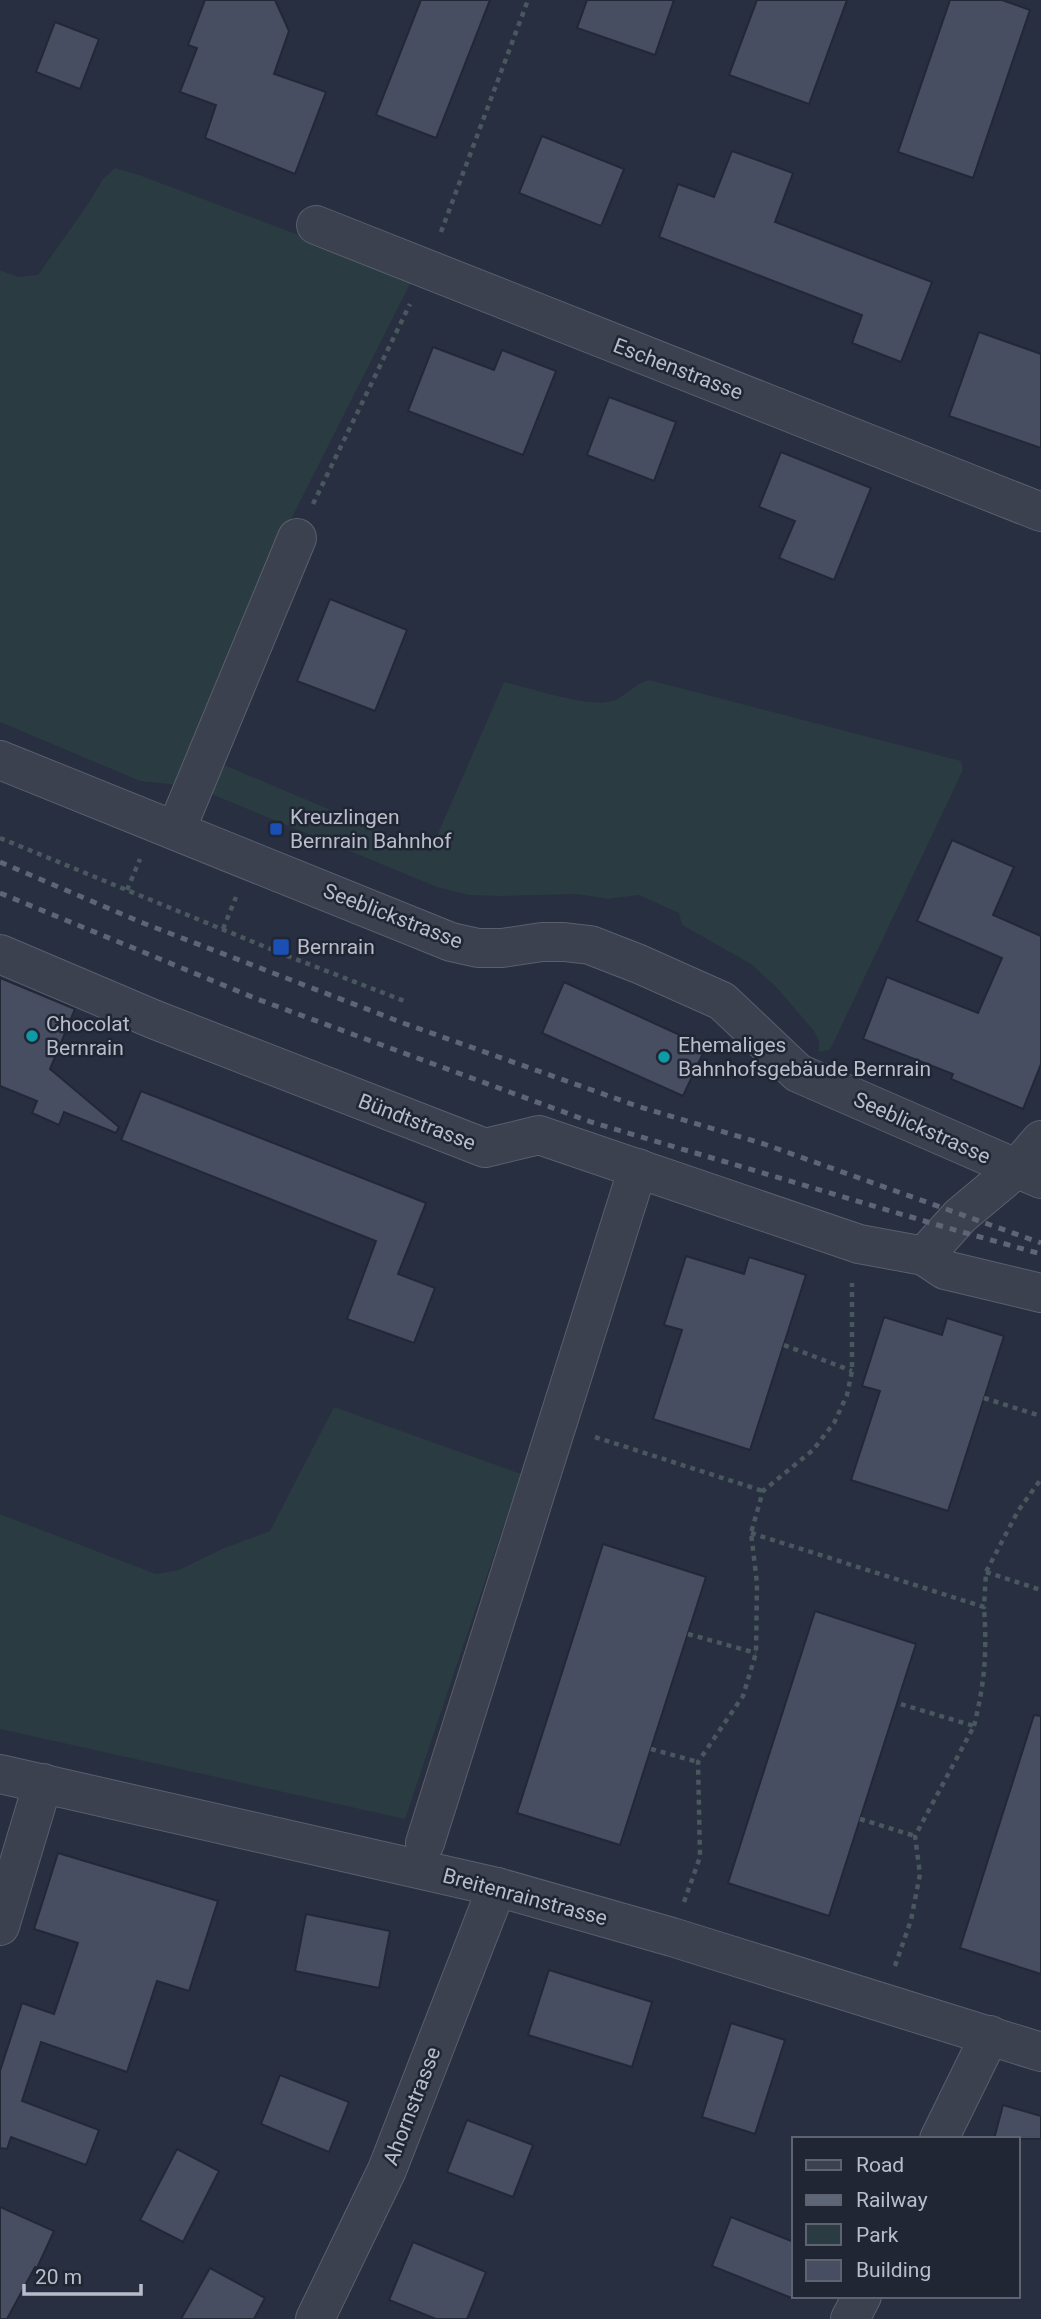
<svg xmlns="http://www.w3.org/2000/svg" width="1041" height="2319" viewBox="0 0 1041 2319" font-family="Roboto,sans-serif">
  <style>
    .green { fill: #2a3b41 }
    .building { fill: #474e61; stroke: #232837; stroke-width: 2 }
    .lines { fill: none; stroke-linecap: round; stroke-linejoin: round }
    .minor-casing { stroke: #5a5f6d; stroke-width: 40 }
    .path { stroke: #48585e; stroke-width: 4.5; stroke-dasharray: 5 5; stroke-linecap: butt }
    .minor { stroke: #3c4150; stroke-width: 38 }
    .rail { stroke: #5e6576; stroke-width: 5; stroke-dasharray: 7 7; stroke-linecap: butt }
    .transit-dot { fill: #1a4fb4; stroke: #212635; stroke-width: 2.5 }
    .culture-dot { fill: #0f9aa8; stroke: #212635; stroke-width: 2.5 }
    .labels { text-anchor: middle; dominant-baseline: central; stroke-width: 5; stroke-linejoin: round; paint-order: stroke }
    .street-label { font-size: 21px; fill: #b9bdca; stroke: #212635 }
    .poi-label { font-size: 21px; fill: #b9bdca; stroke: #212635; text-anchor: start }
  </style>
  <rect width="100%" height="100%" fill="#282f40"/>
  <!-- green -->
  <g class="green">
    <path d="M115 168 139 175 413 278 278 545 179 785 140 781 0 722V270L18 277 38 275 88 204 103 179Z"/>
    <path d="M649 680 961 761 963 770 830 1050 819 1052V1041L814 1031 778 989 751 964 682 925 679 913 639 895 608 899 577 894 502 896 469 895 437 887 211 794 222 764 430 852 504 682C530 688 589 708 612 701 625 698 633 684 649 680Z"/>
    <path d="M334 1407 521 1474 405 1819 0 1729V1514L156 1574 179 1570 224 1548 270 1531Z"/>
  </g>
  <!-- building -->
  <g class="building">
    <path d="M205 0H275L289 31 274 74 326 92 295 174 205 138 216 105 180 92 197 48 188 45Z"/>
    <path d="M421 0H490L436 138 376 115Z"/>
    <path d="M587 0H674L655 55 577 28Z"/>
    <path d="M757 0H847L809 104 729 75Z"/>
    <path d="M950 0H1002L1030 10 973 178 898 152Z"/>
    <path d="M55 22 99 39 80 89 36 72Z"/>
    <path d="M542 136 624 169 601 226 519 193Z"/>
    <path d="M732 151 793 173 775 222 932 282 901 362 852 343 862 315 659 237 678 184 714 197Z"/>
    <path d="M979 332 1041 354V448L949 416Z"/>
    <path d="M433 347 494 370 502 350 556 371 523 455 408 411Z"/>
    <path d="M609 397 676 422 654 481 587 455Z"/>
    <path d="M781 452 871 488 834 580 779 558 795 521 759 507Z"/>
    <path d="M330 599 407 630 375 711 297 681Z"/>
    <path d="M952 840 1014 867 993 915 1041 936V1064L1023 1109 951 1079 953 1074 863 1039 887 977 978 1013 1002 958 917 921Z"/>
    <path d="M0 978 75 1009 50 1069 119 1127 116 1133 64 1112 59 1125 32 1113 37 1101 0 1086Z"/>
    <path d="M564 982 706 1047 683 1096 542 1033Z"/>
    <path d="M141 1091 426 1203 398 1274 435 1288 414 1343 347 1319 376 1241 121 1140Z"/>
    <path d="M686 1256 744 1274 749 1257 806 1275 750 1450 653 1419 682 1330 664 1325Z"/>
    <path d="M884 1317 942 1335 947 1318 1004 1336 948 1511 851 1480 880 1391 862 1386Z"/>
    <path d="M603 1544 706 1577 620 1845 517 1813Z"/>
    <path d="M815 1611 916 1644 829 1916 728 1883Z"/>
    <path d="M1034 1715 1041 1716V1974L960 1948Z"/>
    <path d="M58 1853 218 1901 189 1991 157 1981 127 2072 41 2042 22 2101 99 2130 86 2165 11 2137 7 2149 0 2148V2071L22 2003 54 2014 78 1943 34 1929Z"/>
    <path d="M306 1914 390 1931 379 1988 295 1971Z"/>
    <path d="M549 1970 652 2002 632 2067 528 2035Z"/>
    <path d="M731 2023 785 2040 755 2134 702 2117Z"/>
    <path d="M280 2075 349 2102 329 2152 261 2124Z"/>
    <path d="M1003 2105 1041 2116V2139H994Z"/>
    <path d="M467 2120 533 2145 513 2197 447 2172Z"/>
    <path d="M177 2149 219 2171 183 2242 140 2220Z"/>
    <path d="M0 2207 54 2231 37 2268 35 2267 7 2319H0Z"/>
    <path d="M731 2217 794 2242V2299L712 2266Z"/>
    <path d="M413 2242 486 2272 467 2319H436L389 2300Z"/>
    <path d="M210 2268 265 2298 254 2319H181Z"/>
  </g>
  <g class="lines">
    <!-- minor casing -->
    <g class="minor-casing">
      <g id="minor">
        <path d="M316 225 1041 512"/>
        <path d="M0 760 451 942 478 948H502L542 942H564L590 945 639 964 722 1001 798 1073 1041 1179"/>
        <path d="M176 830 297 538"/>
        <path d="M0 954 153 1019 485 1148 539 1135 859 1244 924 1256 945 1270 1041 1293"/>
        <path d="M924 1256 960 1216 1016 1169 1041 1140"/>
        <path d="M0 1774 497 1887 672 1937 1041 2052"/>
        <path d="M425 1843 638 1168"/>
        <path d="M0 1926 43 1783"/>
        <path d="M939 2139 990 2035"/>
        <path d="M315 2319 387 2170 497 1887"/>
        <path d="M850 2319 862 2296"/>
      </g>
    </g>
    <!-- path -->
    <g class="path">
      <path d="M441 232 528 0"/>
      <path d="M313 504 410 304"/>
      <path d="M0 838 285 955 407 1002"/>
      <path d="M127 890 140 859"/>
      <path d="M223 929 236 897"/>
      <path d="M784 1345 852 1371"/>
      <path d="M984 1398 1041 1416"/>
      <path d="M595 1437 763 1491"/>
      <path d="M751 1533 984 1607 986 1572 1018 1511 1041 1479"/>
      <path d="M986 1572 1041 1590"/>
      <path d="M688 1634 756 1653"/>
      <path d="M974 1726C985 1682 987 1652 984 1607"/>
      <path d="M651 1749 698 1762"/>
      <path d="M860 1819 915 1836"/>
      <path d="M684 1902 700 1857 698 1762 743 1696 756 1653 757 1583 751 1533 763 1491 813 1450 834 1423 847 1395 852 1371V1283"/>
      <path d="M895 1966 911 1920 920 1874 915 1836 974 1726 897 1703"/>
    </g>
    <!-- minor -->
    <use href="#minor" class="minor"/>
    <!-- rail -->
    <g class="rail">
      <path d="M0 862 143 923 403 1023 637 1106 764 1144 1041 1243"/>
      <path d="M0 893 257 999 591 1122 948 1228 1041 1254"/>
    </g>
  </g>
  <!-- markers -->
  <g class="transit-dot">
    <rect x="269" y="822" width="14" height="14" rx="3.5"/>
    <rect x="272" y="938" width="18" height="18" rx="3.5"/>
  </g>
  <g class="culture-dot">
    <circle cx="32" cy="1036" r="7"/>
    <circle cx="664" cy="1057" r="7"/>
  </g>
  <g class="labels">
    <!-- street labels -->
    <g class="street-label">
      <text transform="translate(678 369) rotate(21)">Eschenstrasse</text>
      <text transform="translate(393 916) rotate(21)">Seeblickstrasse</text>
      <text transform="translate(417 1122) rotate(21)">Bündtstrasse</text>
      <text transform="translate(922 1128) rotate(24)">Seeblickstrasse</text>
      <text transform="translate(525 1897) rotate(15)">Breitenrainstrasse</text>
      <text transform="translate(412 2106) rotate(-69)">Ahornstrasse</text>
    </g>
    <!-- poi labels -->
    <g class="poi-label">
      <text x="290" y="817">Kreuzlingen<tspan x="290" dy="24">Bernrain Bahnhof</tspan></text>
      <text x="297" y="947">Bernrain</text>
      <text x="46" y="1024">Chocolat<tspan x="46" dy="24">Bernrain</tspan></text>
      <text x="678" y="1045">Ehemaliges<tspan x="678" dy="24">Bahnhofsgebäude Bernrain</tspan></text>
    </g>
  </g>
  <!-- legend -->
  <rect x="792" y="2137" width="228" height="161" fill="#212635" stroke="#5e6271" stroke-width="2"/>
  <rect x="806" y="2160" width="35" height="10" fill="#3c4150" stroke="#5e6271" stroke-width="2"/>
  <text x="856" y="2172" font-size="21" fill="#b9bdca">Road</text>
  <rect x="806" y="2195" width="35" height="10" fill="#5e6576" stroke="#5e6271" stroke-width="2"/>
  <text x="856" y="2207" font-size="21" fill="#b9bdca">Railway</text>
  <rect x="806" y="2224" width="35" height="21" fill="#2a3b41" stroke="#5e6271" stroke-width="2"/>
  <text x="856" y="2242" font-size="21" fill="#b9bdca">Park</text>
  <rect x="806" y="2260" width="35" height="21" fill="#474e61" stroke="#5e6271" stroke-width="2"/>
  <text x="856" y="2277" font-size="21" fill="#b9bdca">Building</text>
  <!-- scale -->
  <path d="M24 2284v10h117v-10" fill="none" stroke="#b9bdca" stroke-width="3.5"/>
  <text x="35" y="2284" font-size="21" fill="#b9bdca" stroke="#212635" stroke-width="5" paint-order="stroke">20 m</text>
</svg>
